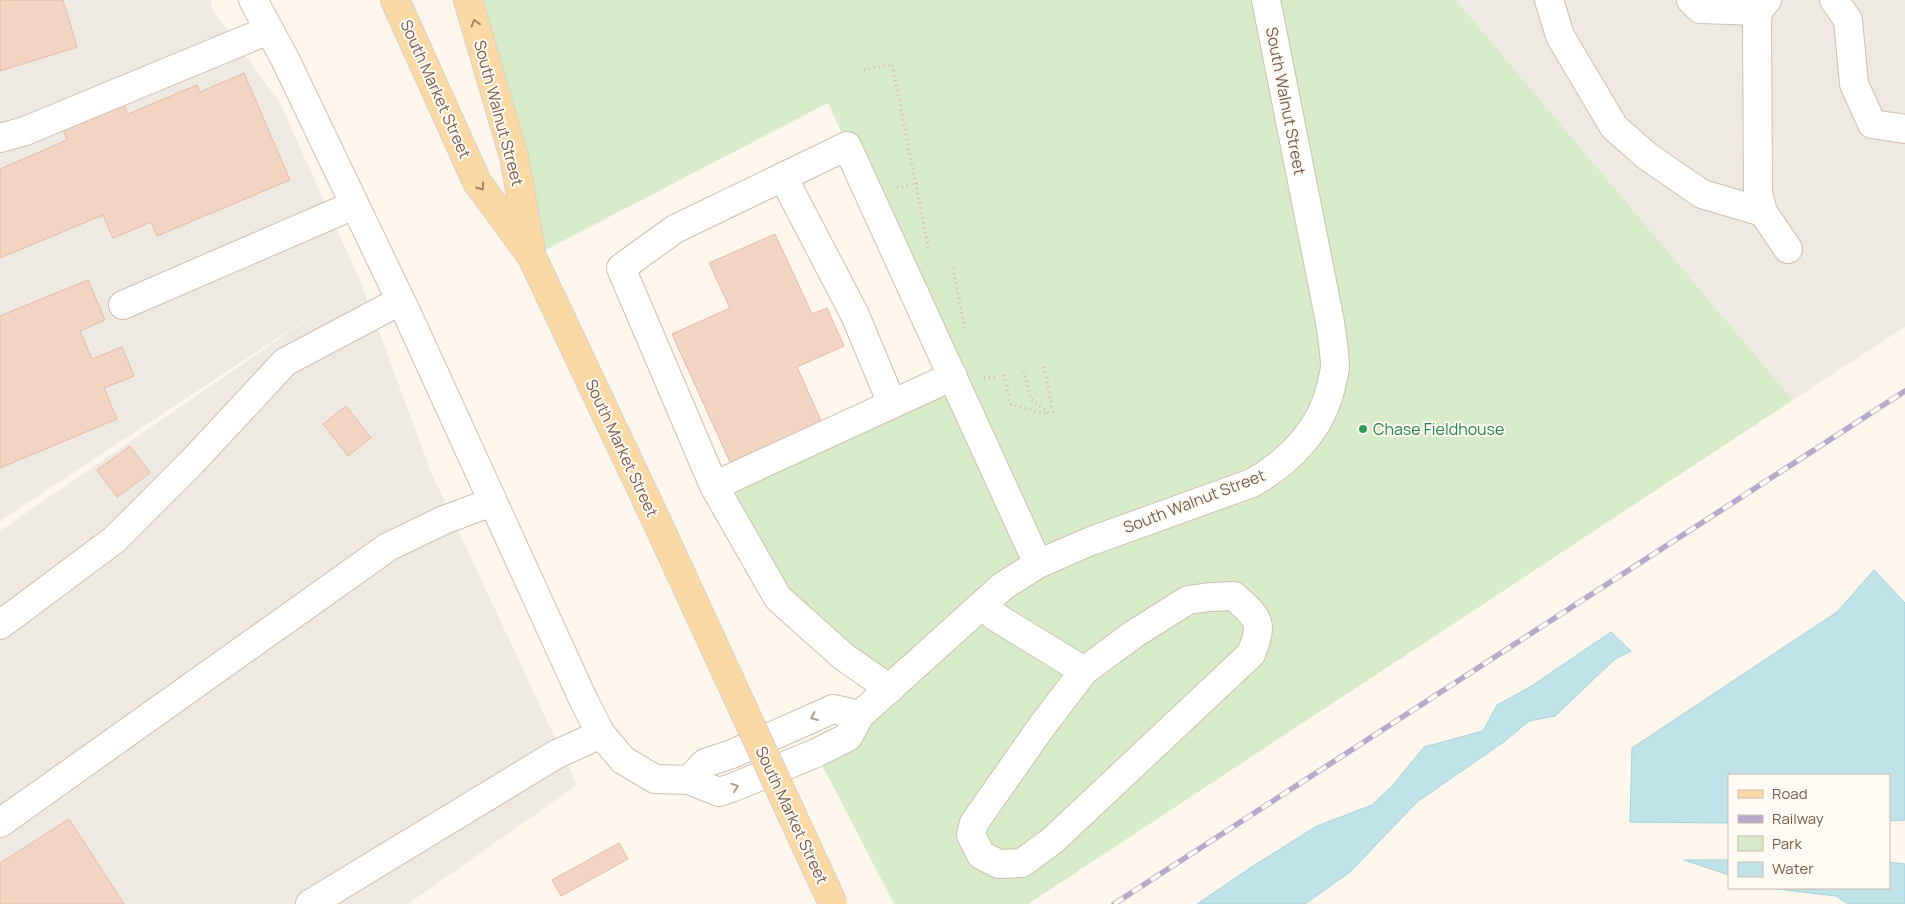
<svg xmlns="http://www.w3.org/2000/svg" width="1905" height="904" viewBox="0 0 1905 904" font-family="Manrope,sans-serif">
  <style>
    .industrial { fill: #efe9e4 }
    .green { fill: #d8ecc9 }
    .water { fill: #bfe3e8; stroke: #a5d3da }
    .building { fill: #f3d5c3; stroke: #e6bba3 }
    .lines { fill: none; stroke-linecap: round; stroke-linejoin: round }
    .minor-casing { stroke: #d1beb0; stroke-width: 30 }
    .major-casing { stroke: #dad1cd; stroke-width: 30 }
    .path { stroke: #d9b8a5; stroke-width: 3; stroke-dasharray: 1 4; stroke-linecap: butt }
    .minor { stroke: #fff; stroke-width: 28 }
    .major { stroke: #fbd9a5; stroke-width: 28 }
    .rail-casing { stroke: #b9a8c9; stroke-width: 5.5 }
    .rail { stroke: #fffaf3; stroke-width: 4; stroke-dasharray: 11; stroke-linecap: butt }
    .major-bridge-casing { stroke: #dad1cd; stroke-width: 30; stroke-linecap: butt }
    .major-bridge { stroke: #fbd9a5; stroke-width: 28 }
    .oneway { stroke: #a18267 }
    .oneway2 { stroke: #af9d94 }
    .leisure-dot { fill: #2e9e5b; stroke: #fffaf3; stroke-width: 2 }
    .labels { text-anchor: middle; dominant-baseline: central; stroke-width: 4; stroke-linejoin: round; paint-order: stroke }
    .street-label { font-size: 16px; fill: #7a5c4d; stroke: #fffaf3 }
    .leisure-label { font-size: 16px; fill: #27864d; stroke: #fffaf3; text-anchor: start }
  </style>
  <rect width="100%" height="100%" fill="#fdf6ec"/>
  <!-- industrial -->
  <g class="industrial">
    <path d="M0 0H212L211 8 280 103 361 283 431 472 577 785 408 904H0V531L331 303 0 521Z"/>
    <path d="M1456 0H1905V327L1793 400Z"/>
  </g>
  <!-- green -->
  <path class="green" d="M468 0H1456L1793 400 1028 904H894L816 753 889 689 778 598 714 486 952 376 828 103 532 257Z"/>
  <!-- water -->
  <g class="water">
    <path d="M1874 570 1905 603V820L1889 821V775H1729V823L1630 822 1632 748 1837 612Z"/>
    <path d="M1611 632 1631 651 1615 659 1555 716 1529 721 1505 741 1417 802 1350 872 1305 904H1197L1253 866 1317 826 1372 805 1393 785 1424 747 1483 731 1497 705 1530 687Z"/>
    <path d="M1684 860H1729V875Z"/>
    <path d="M1889 862 1905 864V904H1848L1836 896 1768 888H1889Z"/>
  </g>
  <!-- building -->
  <g class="building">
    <path d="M0 0H63L77 47 0 71Z"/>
    <path d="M244 73 290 180 157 236 151 222 113 238 103 215 0 258V169L67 140 62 126 122 101 128 114 197 85 200 92Z"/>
    <path d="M775 234 812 314 827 308 844 346 797 367 826 432 735 473 672 334 730 308 709 263Z"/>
    <path d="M88 280 105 320 80 331 92 359 122 347 134 376 104 388 117 419 0 468V316Z"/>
    <path d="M346 406 371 438 348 456 323 424Z"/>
    <path d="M130 446 150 473 117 497 97 470Z"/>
    <path d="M69 819 124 904H0V863Z"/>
    <path d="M619 843 628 859 561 896 552 880Z"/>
  </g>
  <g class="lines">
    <!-- minor casing -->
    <g class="minor-casing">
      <g id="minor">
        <path d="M253 0 285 59 410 320 583 699 601 734 623 760 655 779 689 780 719 792 734 787 816 753 848 737 860 715 1003 586 1038 564 1091 541 1252 483C1289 462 1321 430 1331 387 1332 381 1334 375 1335 368 1335 353 1332 337 1330 322L1266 0"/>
        <path d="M1549 0 1560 36 1614 127 1647 156 1702 194 1763 212"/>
        <path d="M1691 0 1700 9 1758 11"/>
        <path d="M1767 0 1758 11 1757 23 1758 193 1763 212 1788 249"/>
        <path d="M1834 0 1848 20 1854 84 1872 124 1905 129"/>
        <path d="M0 138 25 131 269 30"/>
        <path d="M783 177 855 315 892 404"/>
        <path d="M123 305 354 205"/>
        <path d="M714 486 953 376"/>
        <path d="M982 605 996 617 1084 671 1134 634 1188 600 1210 597 1234 596C1259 619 1264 621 1251 654L1053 840 1022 863 999 864 981 855 971 835 974 823 1042 726 1084 671"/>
        <path d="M0 625 114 540 192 462 285 362 400 301"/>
        <path d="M890 689 844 657 778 598 714 486 621 268 675 229 847 146 1038 564"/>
        <path d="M689 780 705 763 732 754 833 709 860 715"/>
        <path d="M0 823 388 547 444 520 492 502"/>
        <path d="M310 904 555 755 601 734"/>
      </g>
    </g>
    <!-- major casing -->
    <g class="major-casing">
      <g id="major">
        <path d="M395 0 477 182 532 257 657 522"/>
        <path d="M468 0 514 157 531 251"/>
      </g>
    </g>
    <!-- path -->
    <g class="path">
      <path d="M864 70 892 64 929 251"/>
      <path d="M897 188 920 182"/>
      <path d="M953 268 965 331"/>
      <path d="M1044 367 1053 413"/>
      <path d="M1024 371 1031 399 1050 414"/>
      <path d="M1004 375 1010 404 1048 414"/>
      <path d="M984 378 997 377"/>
    </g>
    <!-- minor -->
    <use href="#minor" class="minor"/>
    <!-- major -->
    <use href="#major" class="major"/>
    <!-- rail casing -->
    <g class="rail-casing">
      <path id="rail" d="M1114 904 1905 391"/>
    </g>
    <!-- rail -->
    <use href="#rail" class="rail"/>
    <!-- major-bridge casing -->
    <g class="major-bridge-casing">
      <path id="major-bridge" d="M657 522 833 904"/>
    </g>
    <!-- major-bridge -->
    <use href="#major-bridge" class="major-bridge"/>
  </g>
  <!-- one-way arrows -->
  <defs><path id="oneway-chevron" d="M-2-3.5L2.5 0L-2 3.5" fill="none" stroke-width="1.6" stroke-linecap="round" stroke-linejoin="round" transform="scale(1.25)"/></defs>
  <g class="oneway">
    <use href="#oneway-chevron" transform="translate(475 23) rotate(-107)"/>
    <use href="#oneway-chevron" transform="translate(481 187) rotate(55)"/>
  </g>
  <g class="oneway2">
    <use href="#oneway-chevron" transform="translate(814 717) rotate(156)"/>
    <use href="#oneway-chevron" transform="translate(735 787) rotate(-19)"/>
  </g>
  <!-- markers -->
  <circle class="leisure-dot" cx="1363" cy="429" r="5"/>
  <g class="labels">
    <!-- street labels -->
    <g class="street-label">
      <text transform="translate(436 89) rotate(66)">South Market Street</text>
      <text transform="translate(1286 101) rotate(79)">South Walnut Street</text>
      <text transform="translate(499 113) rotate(75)">South Walnut Street</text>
      <text transform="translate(622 448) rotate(65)">South Market Street</text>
      <text transform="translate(1194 501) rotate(-21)">South Walnut Street</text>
      <text transform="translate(792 815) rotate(65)">South Market Street</text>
    </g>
    <!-- leisure labels -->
    <g class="leisure-label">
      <text x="1373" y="429">Chase Fieldhouse</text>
    </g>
  </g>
  <!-- legend -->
  <rect x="1728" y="774" width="162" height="115" fill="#fffaf3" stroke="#cabbb1"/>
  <rect x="1738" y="790" width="25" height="8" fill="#fbd9a5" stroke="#cabbb1"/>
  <text x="1772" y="799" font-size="15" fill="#7a5c4d">Road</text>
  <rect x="1738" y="815" width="25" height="8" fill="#b9a8c9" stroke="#cabbb1"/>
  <text x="1772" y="824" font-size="15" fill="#7a5c4d">Railway</text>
  <rect x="1738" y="836" width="25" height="15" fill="#d8ecc9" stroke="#cabbb1"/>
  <text x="1772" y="849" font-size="15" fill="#7a5c4d">Park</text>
  <rect x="1738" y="862" width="25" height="15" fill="#bfe3e8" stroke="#cabbb1"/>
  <text x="1772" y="874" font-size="15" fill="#7a5c4d">Water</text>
</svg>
